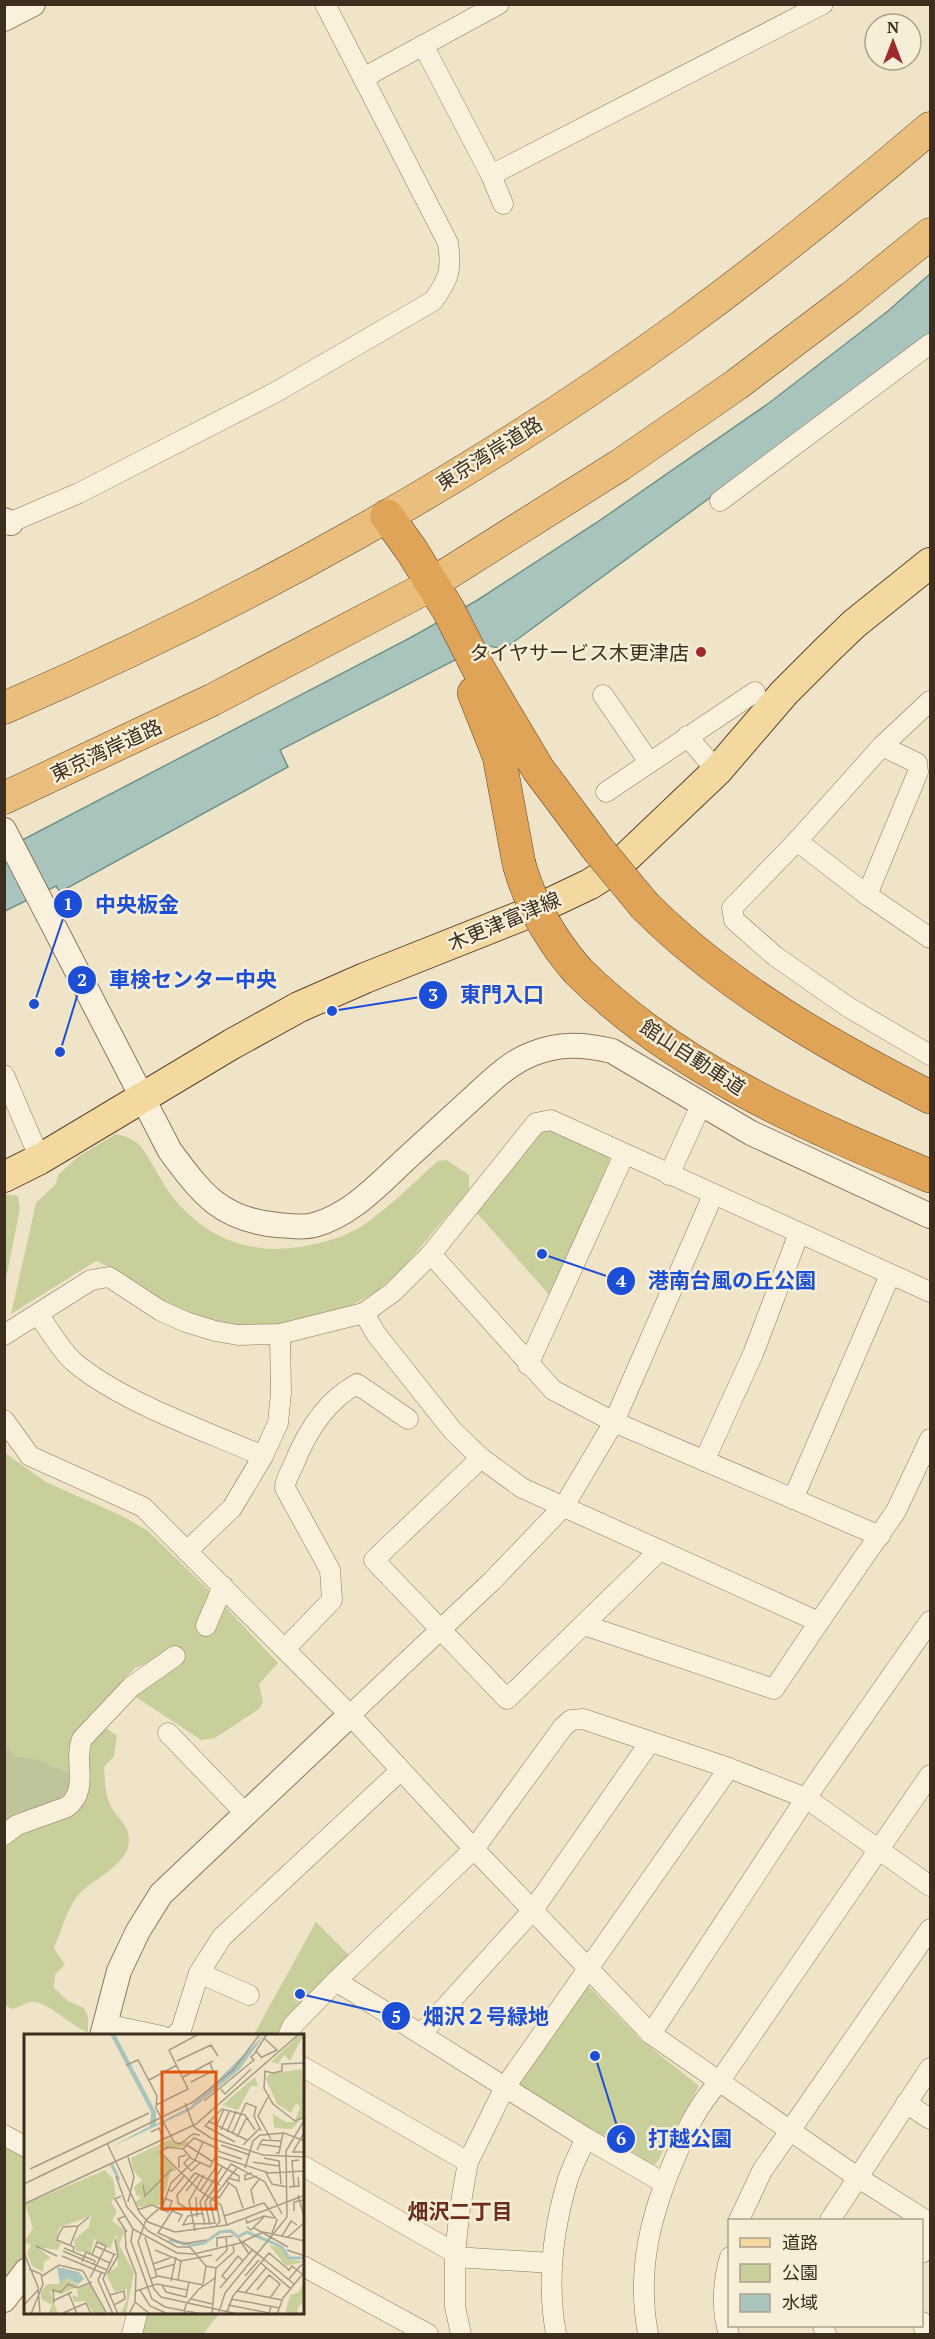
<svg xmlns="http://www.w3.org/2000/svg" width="935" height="2339" viewBox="0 0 935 2339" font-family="'PT Serif','Noto Sans JP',serif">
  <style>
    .green { fill: #c9cf9b }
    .cemetery { fill: #bfc49a }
    .water { fill: #a9c4bc; stroke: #6f938a; stroke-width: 1.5 }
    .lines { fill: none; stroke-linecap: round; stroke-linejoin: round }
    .minor-casing { stroke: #8d765c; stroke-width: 21 }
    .tertiary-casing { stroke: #8d765c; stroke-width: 26 }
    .primary-casing { stroke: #5b4430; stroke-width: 32 }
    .trunk-casing { stroke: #5b4430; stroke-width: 33 }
    .motorway-casing { stroke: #5b4430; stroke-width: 34 }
    .minor { stroke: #faf1dc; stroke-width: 20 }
    .tertiary { stroke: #faf1dc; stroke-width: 24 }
    .primary { stroke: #f3d9a0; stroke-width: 30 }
    .trunk { stroke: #eabe7c; stroke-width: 32 }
    .motorway { stroke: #e0a458; stroke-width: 33 }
    .motorway-bridge-casing { stroke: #5b4430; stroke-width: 34; stroke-linecap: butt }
    .motorway-bridge { stroke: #e0a458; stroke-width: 33 }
    .poi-dot { fill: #9e2a2b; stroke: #f7eed8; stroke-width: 2 }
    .labels { text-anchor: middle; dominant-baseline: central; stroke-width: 5; stroke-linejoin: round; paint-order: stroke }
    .street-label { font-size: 20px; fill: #3d2e20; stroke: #f7eed8 }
    .poi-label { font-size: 20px; fill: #3d2e20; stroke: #f7eed8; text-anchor: end }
    .neighbourhood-label { font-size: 21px; font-weight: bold; fill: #6b2e1e; stroke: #f7eed8 }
    .inset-river { fill: none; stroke: #a9c4bc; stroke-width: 3 }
    .inset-road { fill: none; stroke: #a89b85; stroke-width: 1.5 }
    .view { fill: #df570d; fill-opacity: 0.15; stroke: #df570d; stroke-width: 3 }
    .inset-edge { fill: none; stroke: #3d2e20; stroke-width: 3 }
    .leader { fill: none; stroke: #1d4ed8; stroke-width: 2 }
    .callout-dot { fill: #1d4ed8; stroke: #f7eed8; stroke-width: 2 }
    .mark-label { font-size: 18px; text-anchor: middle; font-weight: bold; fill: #fff }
    .callout-label { font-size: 21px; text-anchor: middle; font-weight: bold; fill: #1d4ed8; stroke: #f7eed8; stroke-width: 5; stroke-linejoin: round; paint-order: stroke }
  </style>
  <rect width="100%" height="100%" fill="#f0e4c8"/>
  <!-- green -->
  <g class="green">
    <path d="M550 1127 602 1149 610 1160 552 1298 475 1211 544 1129Z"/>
    <path d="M116 1134C124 1136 131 1138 137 1143 146 1149 162 1184 172 1196 209 1244 262 1258 319 1243 333 1240 350 1234 362 1226 389 1208 413 1183 438 1161L447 1160 469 1175V1190L401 1270 376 1292 344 1310 269 1328H240L172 1310 109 1267 96 1261 11 1314 36 1203 56 1184 58 1175 79 1156Z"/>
    <path d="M5 1194 18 1196 20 1209 5 1284Z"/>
    <path d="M5 1453 46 1482 124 1517 148 1531 223 1604 278 1663 259 1684 263 1702 259 1709 215 1738 201 1740 136 1697 134 1688 151 1662 135 1668 91 1714C97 1723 109 1729 117 1736L114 1756 104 1767C105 1780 105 1797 112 1808 119 1820 129 1825 129 1840 129 1864 95 1878 80 1893 69 1904 60 1934 54 1948L65 1965 55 1974 54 1988 68 2001 84 2008 88 2017V2032C72 2028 46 1999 30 2002 24 2004 18 2008 12 2009L5 2005V1831L33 1758 11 1756 10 1747H5Z"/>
    <path d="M316 1922 356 1962 289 2036H253Z"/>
    <path d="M583 1980 641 2040 699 2086 656 2164 646 2165 517 2088 516 2073Z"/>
    <path d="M4 2136 26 2148 25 2265 4 2296Z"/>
    <path d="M138 2314H219L203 2334H132Z"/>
  </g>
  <!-- cemetery -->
  <path class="cemetery" d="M4 1747H10L12 1756 33 1758 74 1776 69 1798 4 1831Z"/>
  <!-- water -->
  <path class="water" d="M930 274V336L504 649 484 645 280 750 288 767 60 892 56 886 5 911V849L408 639 476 601 596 523 769 403 888 311Z"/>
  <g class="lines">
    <!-- minor casing -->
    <g class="minor-casing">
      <g id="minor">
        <path d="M423 45 491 175 503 204"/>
        <path d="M363 78 499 4"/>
        <path d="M491 175 823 4"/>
        <path d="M720 501 930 344"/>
        <path d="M4 525 79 493 276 392 433 301C449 279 452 270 448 243L325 4"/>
        <path d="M603 695 649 762"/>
        <path d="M930 701 882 746 797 841 732 908 734 920 775 956 848 1007 930 1055"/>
        <path d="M687 736 717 771"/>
        <path d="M606 792 755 692"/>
        <path d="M797 841 867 895 930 938"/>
        <path d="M867 895 918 772 917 763 882 746"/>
        <path d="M4 1075 40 1159"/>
        <path d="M669 1175 701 1105"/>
        <path d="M431 1254 553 1390 614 1422 880 1536"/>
        <path d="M364 1313 376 1334 453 1431 481 1458 522 1488 819 1622 896 1511 930 1439"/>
        <path d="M38 1314C49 1329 60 1350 74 1362 121 1402 206 1431 263 1456"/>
        <path d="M4 1335 91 1280 109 1277 161 1311 186 1322 215 1331 238 1335 280 1334 364 1313 393 1292 431 1254 536 1123 551 1120 930 1292"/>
        <path d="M528 1365 624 1155"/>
        <path d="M4 1420 30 1456 143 1507 350 1715 474 1849 651 2034 857 2177 930 2223"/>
        <path d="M481 1458 374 1560 507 1699 660 1550"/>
        <path d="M704 1461 753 1354 799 1233"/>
        <path d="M793 1499 890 1275"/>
        <path d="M187 1551 232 1508 263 1456 278 1423 281 1393 280 1334"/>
        <path d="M584 1625 774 1689 819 1622"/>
        <path d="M206 1626 223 1586"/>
        <path d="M285 1649 332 1600 330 1570 285 1488C285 1480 290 1473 293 1466 306 1433 325 1401 357 1384L408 1419"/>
        <path d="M350 1715 492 1581 564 1506 614 1422 713 1195"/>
        <path d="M168 1733 245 1813"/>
        <path d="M4 1835 17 1825 67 1807C90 1790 73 1762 82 1739L131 1687 175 1656"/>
        <path d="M199 1973 249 1995"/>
        <path d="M336 1981 586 2138 664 2183"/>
        <path d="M105 2024 162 2036"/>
        <path d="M421 2034 533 1910 650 1742"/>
        <path d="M651 2034 806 1798 930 1621"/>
        <path d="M174 2036 181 2030 199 1973 222 1937 400 1771"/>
        <path d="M288 2036 293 2025 336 1981 474 1849 563 1727 571 1720 583 1719 729 1768 806 1798 930 1886"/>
        <path d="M303 2067 468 2162"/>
        <path d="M906 2103 930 2119"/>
        <path d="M4 2135 26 2147"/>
        <path d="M303 2166 455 2253"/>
        <path d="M739 2220 762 2171 930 1929"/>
        <path d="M830 2220 930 2068"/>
        <path d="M922 2253 930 2235"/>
        <path d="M455 2257 552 2263"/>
        <path d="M303 2266 428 2334"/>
        <path d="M922 2322 926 2334"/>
        <path d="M823 2326 826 2334"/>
        <path d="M132 2334 137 2314"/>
        <path d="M461 2334 455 2307V2253L460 2208 468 2162 505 2087 729 1768"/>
        <path d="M556 2334C547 2284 552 2235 566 2186 570 2169 579 2154 586 2138"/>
        <path d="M648 2334C636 2269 651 2213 677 2153 690 2123 697 2107 719 2082L930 1775"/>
        <path d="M729 2334C721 2311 723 2281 730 2257"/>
      </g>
    </g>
    <!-- tertiary casing -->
    <g class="tertiary-casing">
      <g id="tertiary">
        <path d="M4 19 33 4"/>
        <path d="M4 520 11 523"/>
        <path d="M4 830 170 1151C202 1194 221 1220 278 1225 289 1226 303 1228 314 1225 351 1215 379 1184 406 1159 430 1137 453 1116 477 1094 493 1079 511 1062 532 1054 559 1043 584 1044 612 1051L751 1133 930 1216"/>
        <path d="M102 2036 119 1971 138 1931 161 1894 350 1715"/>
        <path d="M4 2300 26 2271"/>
      </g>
    </g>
    <!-- primary casing -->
    <g class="primary-casing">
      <path id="primary" d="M4 1177 40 1159 232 1044 299 1007 365 978 531 912 590 884 615 868 717 771 784 693 826 651 854 624 930 563"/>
    </g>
    <!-- trunk casing -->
    <g class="trunk-casing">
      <g id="trunk">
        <path d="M4 708C239 607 473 477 680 327 766 264 849 197 930 128"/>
        <path d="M4 798 212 700 420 591 620 465 736 385 852 297 930 234"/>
      </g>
    </g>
    <!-- motorway casing -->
    <g class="motorway-casing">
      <g id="motorway">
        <path d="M387 516 412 551 449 611 478 668 538 769 597 848"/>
        <path d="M474 693 499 756 519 864"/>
        <path d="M645 906C726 987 829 1046 930 1097"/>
        <path d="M578 971C675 1068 806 1125 930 1176"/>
      </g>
    </g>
    <!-- minor -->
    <use href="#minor" class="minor"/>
    <!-- tertiary -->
    <use href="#tertiary" class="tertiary"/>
    <!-- primary -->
    <use href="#primary" class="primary"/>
    <!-- trunk -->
    <use href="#trunk" class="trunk"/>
    <!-- motorway -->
    <use href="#motorway" class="motorway"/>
    <!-- motorway-bridge casing -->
    <g class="motorway-bridge-casing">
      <g id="motorway-bridge">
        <path d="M597 848 645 906"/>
        <path d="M519 864C531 906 550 939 578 971"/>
      </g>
    </g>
    <!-- motorway-bridge -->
    <use href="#motorway-bridge" class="motorway-bridge"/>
  </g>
  <!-- markers -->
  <circle class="poi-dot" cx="701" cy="652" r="6"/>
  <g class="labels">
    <!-- street labels -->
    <g class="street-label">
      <text transform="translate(489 453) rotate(-32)">東京湾岸道路</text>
      <text transform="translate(106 750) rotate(-25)">東京湾岸道路</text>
      <text transform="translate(504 921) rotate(-23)">木更津富津線</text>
      <text transform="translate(693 1057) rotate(33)">館山自動車道</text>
    </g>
    <!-- poi labels -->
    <g class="poi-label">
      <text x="689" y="652">タイヤサービス木更津店</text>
    </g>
    <!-- neighbourhood labels -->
    <g class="neighbourhood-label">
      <text x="460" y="2211">畑沢二丁目</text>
    </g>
  </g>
  <!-- overview -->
  <g transform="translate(24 2034)">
    <rect width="280" height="280" fill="#f0e4c8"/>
    <path d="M276 0H280L266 27 260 21 254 30 247 28ZM278 35 280 81 268 95 250 94 249 80 262 88H270L276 73 272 69 267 79 253 70 242 45 245 40ZM231 43 234 52H227L214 76 198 71ZM146 105 149 109 165 107 161 112 135 117 153 136 146 138 142 157 135 159 142 165 139 171 116 173 111 169 117 163 112 161 110 153 118 146 109 136 107 124ZM81 136 89 145 92 163 87 168 93 177 88 187 101 196 95 211 110 238 102 280 97 279 103 266V255L91 258 82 240 94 232 92 200 86 215 70 205 67 219 52 217 50 206 65 193 67 182 36 193 32 205 37 210 34 216 13 213 27 224 20 228 19 238 8 232 3 219 7 211 0 208 9 194 1 170ZM245 211 257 214 266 225 280 228 262 232ZM43 244 55 252 37 260 26 257 34 280H24L28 271 17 265V258L23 250H34ZM280 248V268L274 273 273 280H261L266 261 275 258ZM66 250 82 280 69 279 62 267 50 268 48 261 54 263 53 255Z" fill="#c9cf9b"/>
    <path d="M86 0H91L132 78V90L166 73 241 0 216 35 167 76 87 113 126 92 127 78ZM33 233 55 238 60 245 54 250 43 244 36 249Z" fill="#a9c4bc"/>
    <path class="inset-river" d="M87 129 95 146M145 206 168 211 180 209 196 198 207 197 214 203 223 198 258 213 265 224H281"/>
    <path class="inset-road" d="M238 23 253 16 241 5M238 24 232 17 243 0M153 27 187 11 194 22M102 31 114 26 133 62 132 74 150 108 156 110 169 100 176 101M240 37 249 39 258 37V30L281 29M241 38 240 54 249 70 271 87 281 83M159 43 189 27M125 46 153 31M167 48 189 37 186 29M197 55 201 60 227 35M245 61 234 82 247 105M180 67 230 26 227 23 233 17M161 69 170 93 187 104 239 121 281 123M132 71 164 55 145 16 175 0M184 87 223 106M192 93 200 75M197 96 206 76M281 97 269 118H281M127 98 135 94 140 106M203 98 212 77M208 100 222 69 232 73 230 82 237 97M213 103 223 83M179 108 171 126 147 149 139 171 122 186 114 208 130 255 137 263 214 280M211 108 181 92 198 75 221 81 231 96M83 109 116 179 124 188 151 198 203 191 281 161M235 110 256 113M163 111 189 128M197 111 226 121M219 111 236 94M159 115 168 125 186 133 193 119M195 115 170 104 159 115 144 113 136 118 176 157 197 171 203 191M233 116 238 106 258 107M194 117 218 125M252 119H255L259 99M192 122 245 139 281 137M166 123 160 129 167 137 176 129M240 124 255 127 257 150M229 128 255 132M155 134V123L162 121M221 134 229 107 236 101 260 99 281 107M6 135 125 79M241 137 248 150 263 153M228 139 221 141V146L233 142M92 142 103 173 124 197 153 213H166L182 232 192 234 210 218 209 210M201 146 212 154 219 174M0 150 169 68 209 36 236 0M119 151 121 162 148 135M270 152 268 127 275 126M265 153 275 152 274 143M144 156 148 157 161 141M162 157 176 140M176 157 194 130 215 142V147L203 144M191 161 195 164 205 149M274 161 281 186M97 162 91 165 109 195 153 219 170 220 216 209 239 198 281 207M172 163 173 183M104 168 110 143 104 123M0 170 172 90 275 0M230 170 227 156 236 144M113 176 128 171 144 178 148 167 142 165M165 176 154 169 153 161 171 139 196 151M270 177V168L281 166M101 182 94 185 103 198M200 182 240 169 253 186 248 199M222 185 223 189 240 182 250 184M154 188 158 181 148 177 134 199 159 210 182 206M169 189 159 191 164 182 179 179M169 190 191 189 186 168 213 134M181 191 176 168 199 132M186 191 181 168 207 130 241 148 258 180M192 191 196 188 192 168M223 193 227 196 240 183M230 194 264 213M109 195 107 207 128 265 141 273 178 280M101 197 102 214 112 240 111 268 105 280M171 197 165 167 180 141M34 202 39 193 54 192 65 183M34 202 33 206 50 213 49 218M258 202 267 187 273 191M121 203 133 243M264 203 281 188M215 205 225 220M219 208 270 250M12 212 33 222M46 212 54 192M71 212 92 221M193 213V204L209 202M40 214 71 227 70 230M131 216 157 227 188 221M263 216 281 222M39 217 83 236M0 219 14 253 16 280M90 220 79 245 94 280M38 222 81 240M192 227 203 216 202 203M58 228 62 218 86 229M237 229 267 255M129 230 146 224M5 235 17 240 19 250 7 280M131 236 151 230M264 237 268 232 278 240M77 239 74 246 89 280M84 239 94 222 91 205M18 242 35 231 59 237 83 280M221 242 235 226M66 244 82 212 73 208 68 221M126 245 134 242 179 251M265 245 277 231 281 232M154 246 157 227M203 246 198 242 214 222 219 227M147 247 152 223M179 250 182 232M138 251 142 258 162 263 165 248M196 254 229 215M116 256 126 272 144 280M233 256 245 241 256 250 246 264M112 257 133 250 163 256M213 257 258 266M221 259 242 234M45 260 53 280M86 261 100 257 101 265 90 271M167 265 188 270M207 265 256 274M29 267 48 258M111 268 126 280M30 269 29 256 37 258 44 250 53 254 68 248M0 271 14 256M204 271 245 279 247 273M195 278 201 259 263 183 262 117 281 85M203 278 209 262 245 219 265 236M39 279 62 269 67 280M160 280 162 270 175 255 191 244M188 280 192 234M253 280 259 264 281 237"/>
    <path class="view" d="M138 38H192V175H138Z"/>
    <rect width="280" height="280" class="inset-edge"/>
  </g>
  <!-- callouts -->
  <path class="leader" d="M34 1004L68 904M60 1052L82 980M332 1011L433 995M542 1254L621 1281M300 1994L396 2016M595 2056L621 2139"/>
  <g class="callout-dot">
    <circle cx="34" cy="1004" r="6"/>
    <circle cx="60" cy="1052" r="6"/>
    <circle cx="332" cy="1011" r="6"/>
    <circle cx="542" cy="1254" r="6"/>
    <circle cx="300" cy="1994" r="6"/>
    <circle cx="595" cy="2056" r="6"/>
    <circle cx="68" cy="904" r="15"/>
    <circle cx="82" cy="980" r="15"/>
    <circle cx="433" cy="995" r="15"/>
    <circle cx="621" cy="1281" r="15"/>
    <circle cx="396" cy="2016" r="15"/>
    <circle cx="621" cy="2139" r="15"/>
  </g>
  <g class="mark-label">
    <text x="68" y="910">1</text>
    <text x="82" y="986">2</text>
    <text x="433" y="1001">3</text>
    <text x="621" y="1287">4</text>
    <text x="396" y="2023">5</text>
    <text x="621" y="2145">6</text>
  </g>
  <g class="callout-label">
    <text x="137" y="912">中央板金</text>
    <text x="193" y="987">車検センター中央</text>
    <text x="502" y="1002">東門入口</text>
    <text x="732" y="1288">港南台風の丘公園</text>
    <text x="486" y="2024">畑沢２号緑地</text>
    <text x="690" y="2146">打越公園</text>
  </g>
  <!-- border -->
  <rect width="935" height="2339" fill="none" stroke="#3d2e20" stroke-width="12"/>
  <!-- legend -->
  <rect x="728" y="2219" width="195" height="108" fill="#f7eed8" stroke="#ada18e" stroke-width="1.5"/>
  <rect x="740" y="2238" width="30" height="9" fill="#f3d9a0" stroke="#ada18e" stroke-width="1.5"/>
  <text x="782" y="2249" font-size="18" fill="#3d2e20">道路</text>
  <rect x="740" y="2264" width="30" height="18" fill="#c9cf9b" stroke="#ada18e" stroke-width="1.5"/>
  <text x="782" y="2279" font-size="18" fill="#3d2e20">公園</text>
  <rect x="740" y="2294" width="30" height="18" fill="#a9c4bc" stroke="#ada18e" stroke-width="1.5"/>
  <text x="782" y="2309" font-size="18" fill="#3d2e20">水域</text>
  <!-- north arrow -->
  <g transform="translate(893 42)"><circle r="28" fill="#f7eed8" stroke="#ada18e" stroke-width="1.5"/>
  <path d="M0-4.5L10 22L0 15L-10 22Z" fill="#9e2a2b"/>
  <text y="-9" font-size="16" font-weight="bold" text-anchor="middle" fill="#3d2e20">N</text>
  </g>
</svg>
